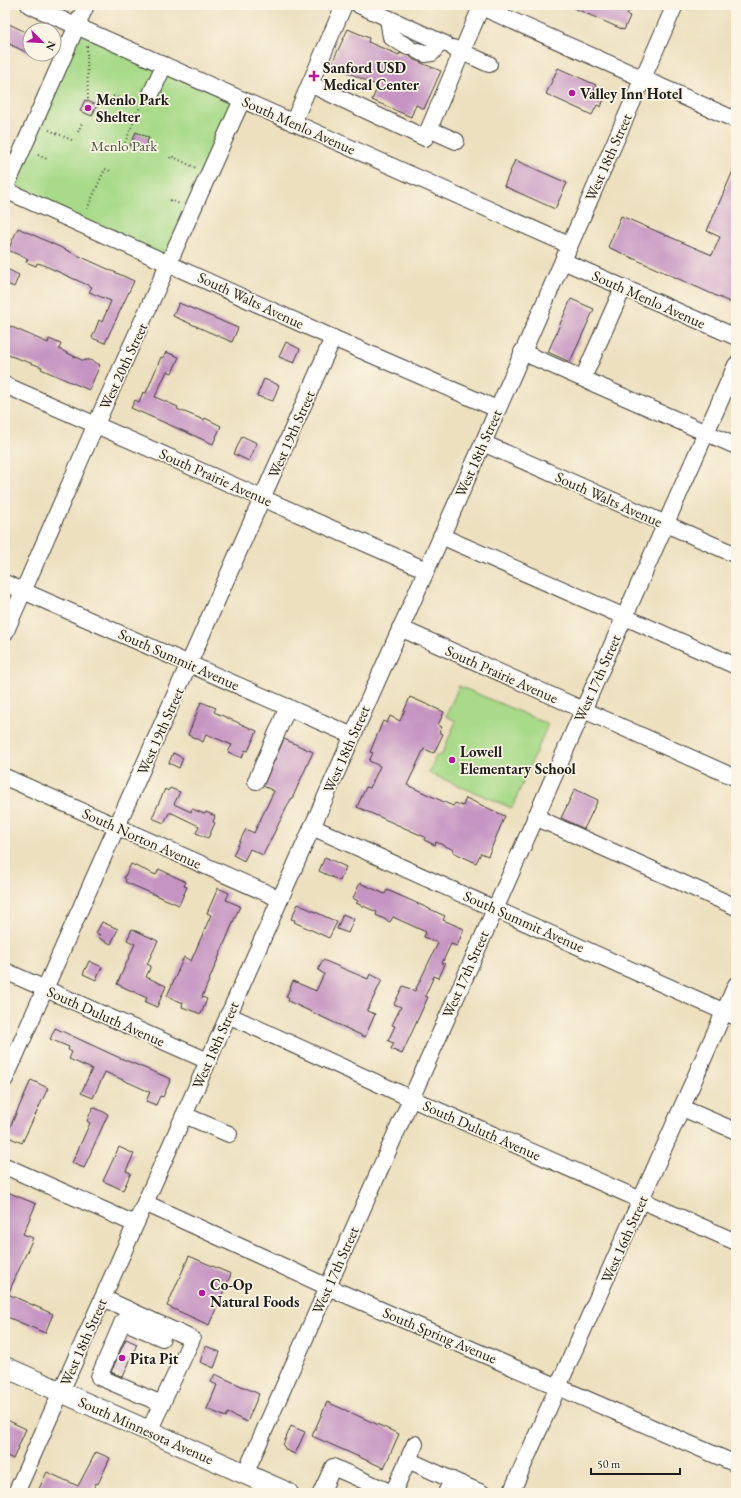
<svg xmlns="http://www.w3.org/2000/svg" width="741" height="1498" viewBox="0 0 741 1498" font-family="'EB Garamond',serif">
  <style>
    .green { fill: #a8da89; stroke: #627b52 }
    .building { fill: #c594c2 }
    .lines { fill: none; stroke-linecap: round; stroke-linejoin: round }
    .minor-casing { stroke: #3b3934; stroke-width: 18 }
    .major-casing { stroke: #3b3934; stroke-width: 22 }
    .path { stroke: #3b3934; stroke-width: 2; stroke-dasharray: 1 3; stroke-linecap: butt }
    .minor { stroke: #fff; stroke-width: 16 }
    .major { stroke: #fff; stroke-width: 20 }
    .poi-dot { fill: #b5179e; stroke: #fcf5e5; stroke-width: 1.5 }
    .labels { text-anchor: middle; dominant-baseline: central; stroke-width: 3.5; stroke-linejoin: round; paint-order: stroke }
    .poi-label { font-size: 15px; font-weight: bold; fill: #1c1c1c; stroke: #fcf5e5; text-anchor: start }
    .street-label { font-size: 15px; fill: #1c1c1c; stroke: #fcf5e5 }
    .park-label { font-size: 15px; fill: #46553d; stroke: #fcf5e5 }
  </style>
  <rect width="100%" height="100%" fill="#fcf5e5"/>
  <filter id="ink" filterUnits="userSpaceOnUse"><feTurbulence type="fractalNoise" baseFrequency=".025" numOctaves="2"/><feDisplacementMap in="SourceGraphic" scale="8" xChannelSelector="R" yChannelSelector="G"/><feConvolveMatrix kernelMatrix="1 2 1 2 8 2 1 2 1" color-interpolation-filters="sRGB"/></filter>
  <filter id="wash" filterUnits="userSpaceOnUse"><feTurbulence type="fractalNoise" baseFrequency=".012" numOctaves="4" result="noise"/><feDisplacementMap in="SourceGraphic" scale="16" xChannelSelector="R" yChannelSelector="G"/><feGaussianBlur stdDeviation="0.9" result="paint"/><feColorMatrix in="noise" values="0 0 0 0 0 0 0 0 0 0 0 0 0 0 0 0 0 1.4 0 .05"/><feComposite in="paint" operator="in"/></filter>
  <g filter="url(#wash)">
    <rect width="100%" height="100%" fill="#ede0bf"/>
    <!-- green -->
    <g class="green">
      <path d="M77 26 242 100 170 263 5 189Z"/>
      <path d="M459 686 548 724 512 808 429 773 437 754 441 756 456 721 446 716Z"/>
    </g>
    <g id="blocks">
      <!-- building -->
      <g class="building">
        <path d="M567 5H631L627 15 630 16 624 30Z"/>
        <path d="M9 24 30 34V54L5 42V33Z"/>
        <path d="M348 29 369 38 368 42 399 55 400 53 410 56 414 60 441 71 424 109 416 105 411 117 372 100 378 86 331 65Z"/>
        <path d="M558 68 596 85 594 91 605 96 601 107 597 105 592 115 546 94Z"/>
        <path d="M85 100 97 105 92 116 80 111Z"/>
        <path d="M136 132 149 138 143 152 130 145Z"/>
        <path d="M515 160 567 183 555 209 504 186Z"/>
        <path d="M736 164V293L732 303 608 247 621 216 712 255 720 237 707 231Z"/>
        <path d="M18 228 134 281 105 343 92 338 99 320 102 322 111 301 89 292 92 287 41 264 37 263 36 266 26 262 28 259 8 250Z"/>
        <path d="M5 268 19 275 14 287 5 283Z"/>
        <path d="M571 299 594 309 570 362 548 352Z"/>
        <path d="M179 303 238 328 232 342 173 316Z"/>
        <path d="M5 324 48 343 49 339 61 344 59 349 84 361 85 360H90L100 365 89 390 41 369 42 367 5 354Z"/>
        <path d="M286 342 300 349 294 363 279 357Z"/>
        <path d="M166 352 179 357 172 373 167 371 155 397 178 407 177 409 204 420 205 418 221 426 213 444 131 408 135 400 139 402 143 392 146 393 161 357 163 358Z"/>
        <path d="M264 379 279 385 273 401 257 396Z"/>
        <path d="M242 436 257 443 249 461 234 454Z"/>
        <path d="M410 697 444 712 438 725 442 727 439 732 443 734 434 753 424 749 407 785 453 806 455 803 463 806 466 798 505 816 488 856 481 853 476 863 453 852 454 850 436 842 435 845 424 840 425 837 357 807 366 787 370 788 380 766 369 761 373 753 370 752 383 721 387 723 390 716 400 721Z"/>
        <path d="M201 702 216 708 214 712 257 731 248 751 245 750 242 758 228 752 232 745 206 734 203 742 188 735Z"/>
        <path d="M284 739 313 752 292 799H291L263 855 250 849 244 861 233 855 246 829 254 833 274 791 263 786Z"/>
        <path d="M173 753 183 758 179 768 169 763Z"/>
        <path d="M170 788 180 792 174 804 191 812 192 809 205 814 206 812 215 816 213 822 215 823 208 838 196 833 199 826 172 813H169L164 823 152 818 165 789 168 791Z"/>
        <path d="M575 789 598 800 584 829 561 818Z"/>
        <path d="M325 857 346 867 340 881 319 871Z"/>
        <path d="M131 864 156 875 159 869 186 882 184 886 187 887 179 905 125 882 126 879 124 878Z"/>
        <path d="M360 883 385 894 387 890 410 900 445 916 443 920 464 929 457 946 451 944 442 963 445 964 439 978 434 976 425 996 428 997 402 1054 391 1049 394 1043 388 1041 395 1026 392 1025 401 1007 394 1004 403 986 415 991 438 943 424 937 426 932 393 917 390 922 376 915 377 912 356 903 358 901 353 898Z"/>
        <path d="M218 888 229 893 226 900 240 906 202 997 207 999 201 1014 182 1007 183 1003 167 996 184 957 191 961 211 915 207 913Z"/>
        <path d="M298 904 337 922 329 938 294 922 295 920 291 919Z"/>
        <path d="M343 914 354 919 348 933 337 929Z"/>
        <path d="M102 922 118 929 111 944 99 938 100 935 96 933Z"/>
        <path d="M132 929 158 941 147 964 151 966 146 977 166 986 157 1007 145 1002 147 998 117 984 135 944 127 940Z"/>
        <path d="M323 960 368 979 370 974 382 980 367 1011 375 1014 365 1037 288 1001 289 998 286 997 293 981 316 991 324 974 318 970Z"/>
        <path d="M89 961 102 967 96 980 83 974Z"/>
        <path d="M55 1028 120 1058 171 1079 163 1097 160 1096 156 1105 146 1101 150 1092 105 1072 93 1098 81 1093 92 1069 69 1059 72 1052 68 1050 69 1047 50 1039Z"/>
        <path d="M31 1080 48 1088 22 1143 6 1136Z"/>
        <path d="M93 1107 108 1114 84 1168 72 1163 90 1123 87 1121Z"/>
        <path d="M119 1147 134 1154 126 1171 131 1173 123 1190 103 1181Z"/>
        <path d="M5 1191 36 1204 23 1234 33 1238 8 1294 53 1314 45 1333 5 1316Z"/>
        <path d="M189 1256 231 1274 209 1325 167 1306Z"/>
        <path d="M126 1339 137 1344 123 1377 111 1372Z"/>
        <path d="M206 1346 220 1352 214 1368 200 1362Z"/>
        <path d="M215 1374 259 1394 247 1422 228 1413 226 1417 207 1409 217 1385 211 1382Z"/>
        <path d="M327 1402 399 1434 384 1468 312 1436Z"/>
        <path d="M5 1419 26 1429 13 1459 5 1455Z"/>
        <path d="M291 1426 305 1432 295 1454 286 1450 283 1445Z"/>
        <path d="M96 1452 110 1458 98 1484 96 1483 92 1492 93 1493H37L47 1472 78 1486Z"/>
      </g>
    </g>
  </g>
  <g filter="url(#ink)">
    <use href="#blocks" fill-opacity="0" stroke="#3b3934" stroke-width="1"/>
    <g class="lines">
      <!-- minor casing -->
      <g class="minor-casing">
        <g id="minor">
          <path d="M29 5 569 245"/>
          <path d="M359 5 445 44"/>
          <path d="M477 5 736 120"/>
          <path d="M388 19 391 37 408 47"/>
          <path d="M453 48 489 64"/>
          <path d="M418 51 425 54 432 53 440 42"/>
          <path d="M310 84 425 138 481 7"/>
          <path d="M151 94 164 65"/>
          <path d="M293 123 344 5"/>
          <path d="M429 129 456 141"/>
          <path d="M5 189 86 5"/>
          <path d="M5 190 333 338 497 409"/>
          <path d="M563 261 736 337"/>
          <path d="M522 352 736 446"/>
          <path d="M583 378 623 288"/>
          <path d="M5 385 426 570"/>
          <path d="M483 443 736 555"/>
          <path d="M441 536 736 666"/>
          <path d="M5 583 353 736"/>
          <path d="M400 628 736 778"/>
          <path d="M5 633 96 424 242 100"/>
          <path d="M5 777 280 899"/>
          <path d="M256 781 288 707"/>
          <path d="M535 817 736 907"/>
          <path d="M312 827 736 1017"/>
          <path d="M5 971 208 1061"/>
          <path d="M228 1015 410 1098 736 1242"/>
          <path d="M5 1079 333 338"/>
          <path d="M682 1108 736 1131"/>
          <path d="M184 1115 229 1134"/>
          <path d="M5 1166 135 1224"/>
          <path d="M145 1203 328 1287 736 1464"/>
          <path d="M103 1298 192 1339 149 1431"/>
          <path d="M162 1404 99 1377 123 1321 162 1338"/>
          <path d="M408 1460 452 1480 446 1493"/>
          <path d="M245 1474 736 365"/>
          <path d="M452 1480 482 1493"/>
          <path d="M16 1493 483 443 675 5"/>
          <path d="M321 1493 333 1467 392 1493"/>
          <path d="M393 1493 415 1444"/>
          <path d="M511 1493 736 985"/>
        </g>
      </g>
      <!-- major casing -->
      <g class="major-casing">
        <path id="major" d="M5 1367 288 1493"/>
      </g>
      <!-- path -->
      <g class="path">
        <path d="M87 46 88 101"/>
        <path d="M113 96 123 100"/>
        <path d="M49 130 72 140"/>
        <path d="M78 132 82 123"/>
        <path d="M140 152 124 145 140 107 144 105"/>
        <path d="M38 155 47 159"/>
        <path d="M170 158 171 156 196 168"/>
        <path d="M170 200 180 204"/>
        <path d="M87 209 105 169 110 171"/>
      </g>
      <!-- minor -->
      <use href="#minor" class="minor"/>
      <!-- major -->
      <use href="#major" class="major"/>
    </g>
  </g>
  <!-- markers -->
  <g class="poi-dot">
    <path d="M312 70h4v4h4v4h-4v4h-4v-4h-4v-4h4z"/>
    <circle cx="572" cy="93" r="4"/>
    <circle cx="88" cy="108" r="4"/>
    <circle cx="452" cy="760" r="4"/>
    <circle cx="202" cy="1293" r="4"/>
    <circle cx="122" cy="1358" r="4"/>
  </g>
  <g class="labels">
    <!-- poi labels -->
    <g class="poi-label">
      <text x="323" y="67">Sanford USD<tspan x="323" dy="17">Medical Center</tspan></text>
      <text x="580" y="93">Valley Inn Hotel</text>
      <text x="96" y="99">Menlo Park<tspan x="96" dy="17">Shelter</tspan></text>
      <text x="460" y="751">Lowell<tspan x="460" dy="17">Elementary School</tspan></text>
      <text x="210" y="1284">Co-Op<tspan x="210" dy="17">Natural Foods</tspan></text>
      <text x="130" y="1358">Pita Pit</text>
    </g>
    <!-- street labels -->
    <g class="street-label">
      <text transform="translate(299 125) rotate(24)">South Menlo Avenue</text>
      <text transform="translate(608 157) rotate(-66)">West 18th Street</text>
      <text transform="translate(649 299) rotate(24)">South Menlo Avenue</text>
      <text transform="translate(251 300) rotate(25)">South Walts Avenue</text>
      <text transform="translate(123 366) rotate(-65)">West 20th Street</text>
      <text transform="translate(291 434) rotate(-66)">West 19th Street</text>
      <text transform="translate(478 453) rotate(-66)">West 18th Street</text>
      <text transform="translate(216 477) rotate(24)">South Prairie Avenue</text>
      <text transform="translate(609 499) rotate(24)">South Walts Avenue</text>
      <text transform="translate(179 659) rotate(24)">South Summit Avenue</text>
      <text transform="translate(502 674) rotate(24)">South Prairie Avenue</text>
      <text transform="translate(597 678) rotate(-66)">West 17th Street</text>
      <text transform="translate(160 731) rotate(-66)">West 19th Street</text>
      <text transform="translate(346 749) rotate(-66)">West 18th Street</text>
      <text transform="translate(142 838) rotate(24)">South Norton Avenue</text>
      <text transform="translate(524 921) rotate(24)">South Summit Avenue</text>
      <text transform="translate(465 974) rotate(-66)">West 17th Street</text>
      <text transform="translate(106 1016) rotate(24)">South Duluth Avenue</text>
      <text transform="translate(215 1045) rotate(-66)">West 18th Street</text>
      <text transform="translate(482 1130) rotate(24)">South Duluth Avenue</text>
      <text transform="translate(624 1239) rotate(-66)">West 16th Street</text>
      <text transform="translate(335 1270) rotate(-66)">West 17th Street</text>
      <text transform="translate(440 1335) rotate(23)">South Spring Avenue</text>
      <text transform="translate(83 1342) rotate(-66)">West 18th Street</text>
      <text transform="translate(146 1430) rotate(24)">South Minnesota Avenue</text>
    </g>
    <!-- park labels -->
    <g class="park-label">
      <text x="124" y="145">Menlo Park</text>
    </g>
  </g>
  <!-- margin -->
  <rect width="741" height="1498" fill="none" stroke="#fcf5e5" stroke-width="20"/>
  <!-- north arrow -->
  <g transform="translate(42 42) rotate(114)"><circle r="19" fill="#fcf5e5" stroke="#a29e95"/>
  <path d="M0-3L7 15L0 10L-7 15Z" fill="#b5179e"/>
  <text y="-6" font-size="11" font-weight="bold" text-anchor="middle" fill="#1c1c1c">N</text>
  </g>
  <!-- scale -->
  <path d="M591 1468v6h89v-6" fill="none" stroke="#1c1c1c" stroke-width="2"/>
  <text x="597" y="1468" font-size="12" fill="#1c1c1c" stroke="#fcf5e5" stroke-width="3" paint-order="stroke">50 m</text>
</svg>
